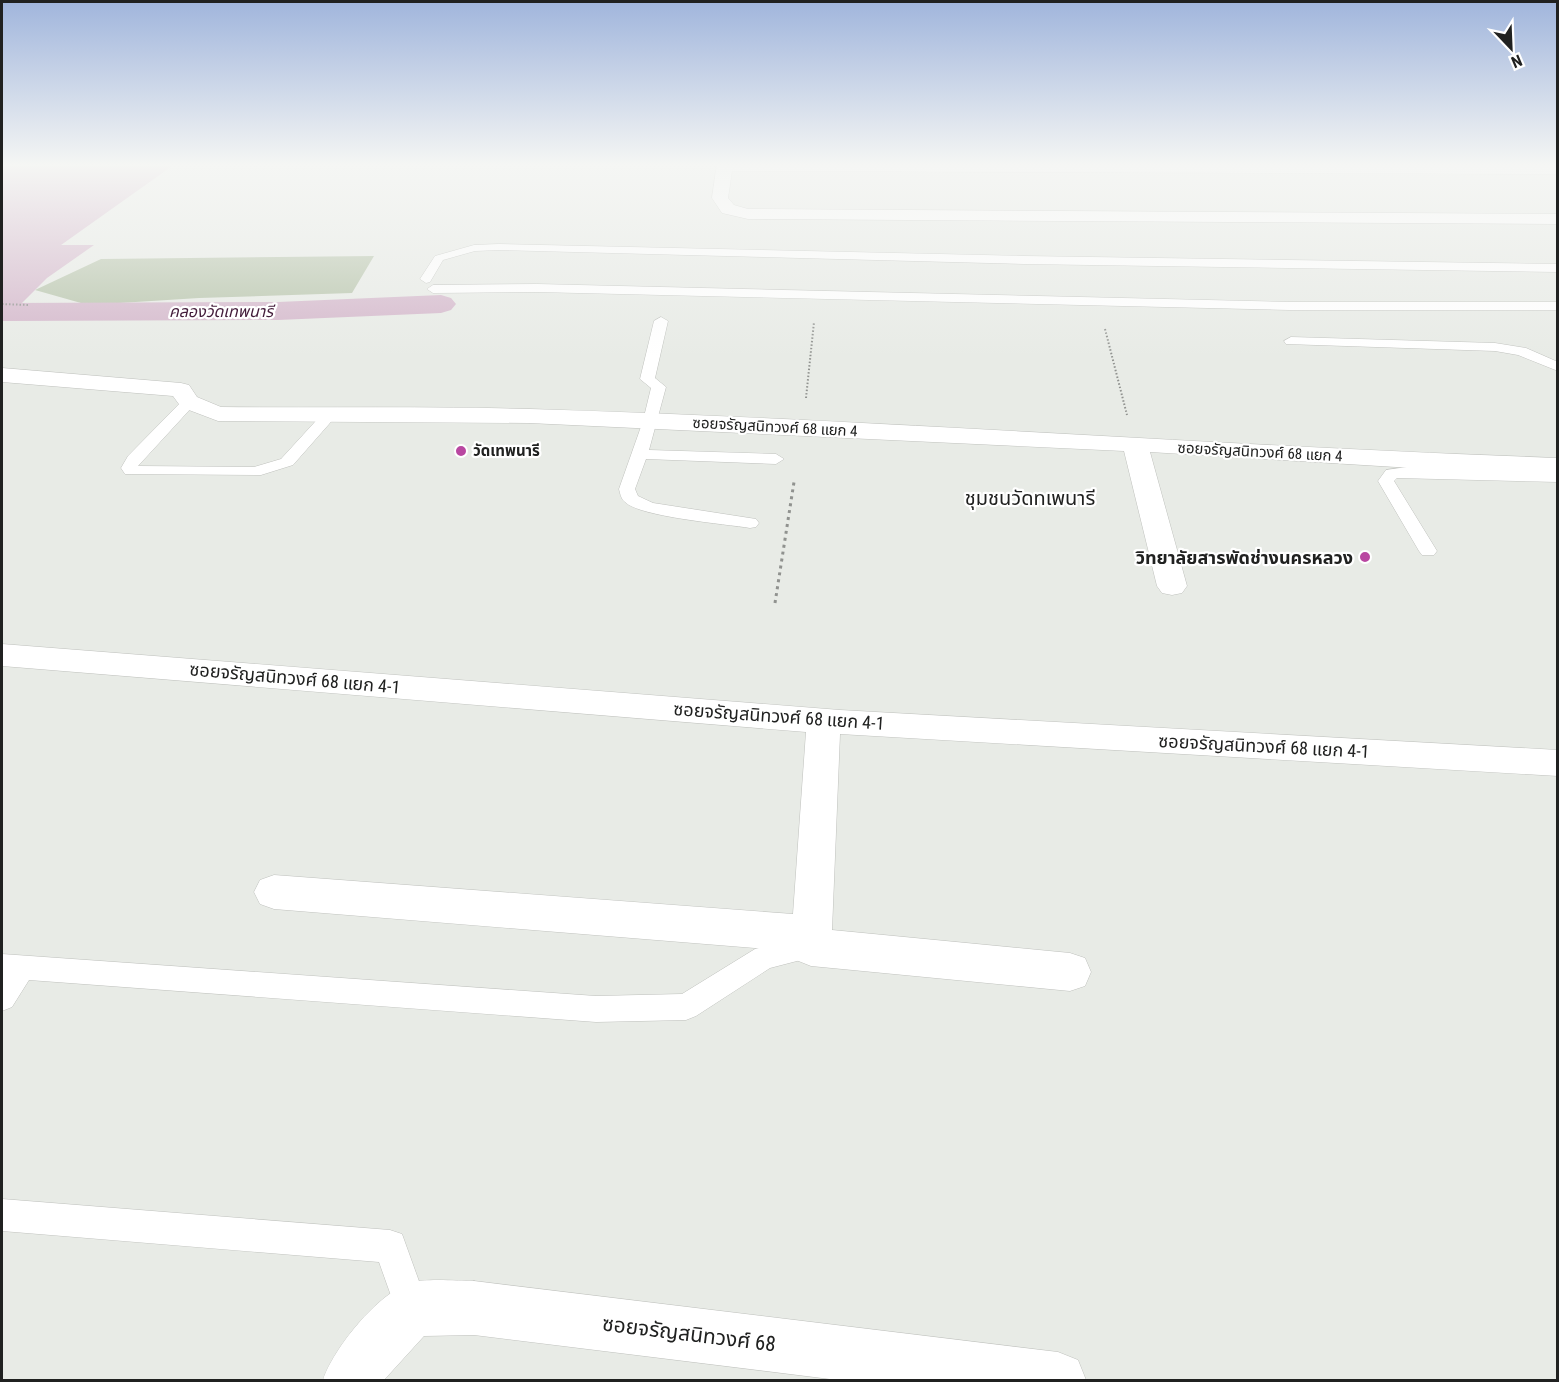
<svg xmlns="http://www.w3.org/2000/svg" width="1559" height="1382" viewBox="0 0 1559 1382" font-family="'Roboto Condensed','Noto Sans Thai',sans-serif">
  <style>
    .green { fill: #b7c4ab }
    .water { fill: #d4b7cb }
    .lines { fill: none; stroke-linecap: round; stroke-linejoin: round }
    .canal { fill: #d4b7cb; fill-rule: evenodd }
    .service-casing { stroke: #bfc1bd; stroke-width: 1 }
    .minor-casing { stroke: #bfc1bd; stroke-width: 1 }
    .path-far1 { stroke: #90928f; stroke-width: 2; stroke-dasharray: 1.5 2; stroke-linecap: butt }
    .path { stroke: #90928f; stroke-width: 3; stroke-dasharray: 3 4; stroke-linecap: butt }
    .service { fill: #fff; fill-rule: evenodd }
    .minor { fill: #fff; fill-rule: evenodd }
    .poi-dot { fill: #b947a1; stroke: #fff; stroke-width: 2 }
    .labels { text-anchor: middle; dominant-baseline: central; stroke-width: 4.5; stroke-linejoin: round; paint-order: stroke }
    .far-street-label { font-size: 15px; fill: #202120; stroke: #fff }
    .far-poi-label { font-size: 15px; font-weight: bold; fill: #202120; stroke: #fff; text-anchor: start }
    .far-water-label { font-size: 16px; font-style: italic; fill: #431c3a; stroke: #fff }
    .poi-label { font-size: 18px; font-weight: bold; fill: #202120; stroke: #fff; text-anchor: end }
    .street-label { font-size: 18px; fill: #202120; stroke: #fff }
    .neighbourhood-label { font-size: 20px; fill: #202120; stroke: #fff }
    .near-street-label { font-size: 21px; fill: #202120; stroke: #fff }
  </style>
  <rect width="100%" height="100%" fill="#e8ebe6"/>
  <!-- green -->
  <path class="green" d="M374 256 352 293 199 298 88 305 35 290 101 259Z"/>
  <!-- water -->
  <path class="water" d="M2 164H175L61 245H94L47 278 11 314H2Z"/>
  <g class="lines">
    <!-- canal -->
    <path class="canal" d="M441 295 451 298 456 304 451 310 441 313 278 320 2 321V303L278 302Z"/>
    <!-- service casing -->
    <g class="service-casing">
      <g id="service">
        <path d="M499 244 1024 256 1558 264V272L1024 264 499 250 475 251 443 260 430 282 426 283 420 279 435 256 474 245Z"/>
        <path d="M537 284 1290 302H1558V310H1290L537 292 433 293 427 289 433 285Z"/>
        <path d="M661 317 668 321 655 378 666 387 649 450 776 454 784 459 776 464 646 459 635 489 638 496 653 503 756 519 759 523 756 527 750 528C726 524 640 517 625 502 621 499 620 493 619 489L643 421 651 388 640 379 654 321Z"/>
        <path d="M1291 337 1495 343 1526 348 1558 362V371L1518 355 1495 351 1286 344 1284 341Z"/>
        <path d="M189 398 194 399 196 402 194 405 138 466 254 467 281 459 324 412 329 410 337 415 293 465 261 475 125 474 121 468 128 456 184 399Z"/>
        <path d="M1407 467 1558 472V482L1397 478 1394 481 1437 551 1434 555H1422L1419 551 1378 481 1386 470Z"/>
        <path d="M811 935 820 939 824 947 820 955 770 968 696 1016 686 1020 596 1022 29 980 12 1007 2 1011V954L596 996 682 994 755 949Z"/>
        <path d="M2 1199 390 1230 402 1234 429 1309 424 1321 412 1326 400 1321 379 1262 2 1231Z"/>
      </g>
    </g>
    <!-- minor casing -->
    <g class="minor-casing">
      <g id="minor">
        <path d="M717 164H1558V174L732 171 728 198 734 205 748 209 1558 214V224L748 219 722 213 712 198Z"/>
        <path d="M2 368 181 383 189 385 197 397 221 407C324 408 428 406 530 409 873 419 1215 446 1558 458V474L1445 470 1150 452 1187 586 1182 593 1172 595 1162 593 1157 586 1124 451 529 423 218 421 181 407 173 396 2 382Z"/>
        <path d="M2 644 840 710 1558 750V776L840 734 832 930 1070 953 1085 958 1091 972 1085 986 1070 991 811 966 796 960 792 951 274 909 260 904 254 892 260 880 274 875 793 914 806 732 2 666Z"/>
        <path d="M474 1281 1058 1352 1078 1360 1086 1380H838L474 1335 424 1336 384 1380H323C333 1349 378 1293 410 1283 426 1278 456 1281 474 1281Z"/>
      </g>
    </g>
    <!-- path-far1 -->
    <g class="path-far1">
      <path d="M2 304 28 305"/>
      <path d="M1105 329 1127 415"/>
      <path d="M806 398 814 322"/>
    </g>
    <!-- path -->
    <path class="path" d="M775 603 794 482"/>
    <!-- service -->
    <use href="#service" class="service"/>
    <!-- minor -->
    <use href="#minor" class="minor"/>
  </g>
  <!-- sky -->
  <linearGradient id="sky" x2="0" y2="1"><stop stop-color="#a0b5dc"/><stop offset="0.46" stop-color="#f5f6f4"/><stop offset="1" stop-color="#f5f6f4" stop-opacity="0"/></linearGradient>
  <rect width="1559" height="358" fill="url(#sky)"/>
  <!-- markers -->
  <g class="poi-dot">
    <circle cx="461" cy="451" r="6"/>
    <circle cx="1365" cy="557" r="6"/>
  </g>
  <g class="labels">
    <!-- far-street labels -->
    <g class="far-street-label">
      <text transform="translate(775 427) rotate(3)">ซอยจรัญสนิทวงศ์ 68 แยก 4</text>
      <text transform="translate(1260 452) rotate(3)">ซอยจรัญสนิทวงศ์ 68 แยก 4</text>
    </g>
    <!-- far-poi labels -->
    <g class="far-poi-label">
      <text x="473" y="451">วัดเทพนารี</text>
    </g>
    <!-- far-water labels -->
    <g class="far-water-label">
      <text x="221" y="311">คลองวัดเทพนารี</text>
    </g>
    <!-- poi labels -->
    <g class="poi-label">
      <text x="1353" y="557">วิทยาลัยสารพัดช่างนครหลวง</text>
    </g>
    <!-- street labels -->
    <g class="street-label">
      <text transform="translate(295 678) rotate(5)">ซอยจรัญสนิทวงศ์ 68 แยก 4-1</text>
      <text transform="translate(779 716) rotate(4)">ซอยจรัญสนิทวงศ์ 68 แยก 4-1</text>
      <text transform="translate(1264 746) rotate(3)">ซอยจรัญสนิทวงศ์ 68 แยก 4-1</text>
    </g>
    <!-- neighbourhood labels -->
    <g class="neighbourhood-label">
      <text x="1030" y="498">ชุมชนวัดทเพนารี</text>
    </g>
    <!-- near-street labels -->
    <g class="near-street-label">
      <text transform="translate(689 1334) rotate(7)">ซอยจรัญสนิทวงศ์ 68</text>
    </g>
  </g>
  <!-- border -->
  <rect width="1559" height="1382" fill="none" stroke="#202120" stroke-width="6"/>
  <!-- north arrow -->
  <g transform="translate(1511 48) rotate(157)" stroke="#ffffff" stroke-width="4.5" paint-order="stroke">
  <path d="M0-4.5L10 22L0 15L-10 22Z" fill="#202120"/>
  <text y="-9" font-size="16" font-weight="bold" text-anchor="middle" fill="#202120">N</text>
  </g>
</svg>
